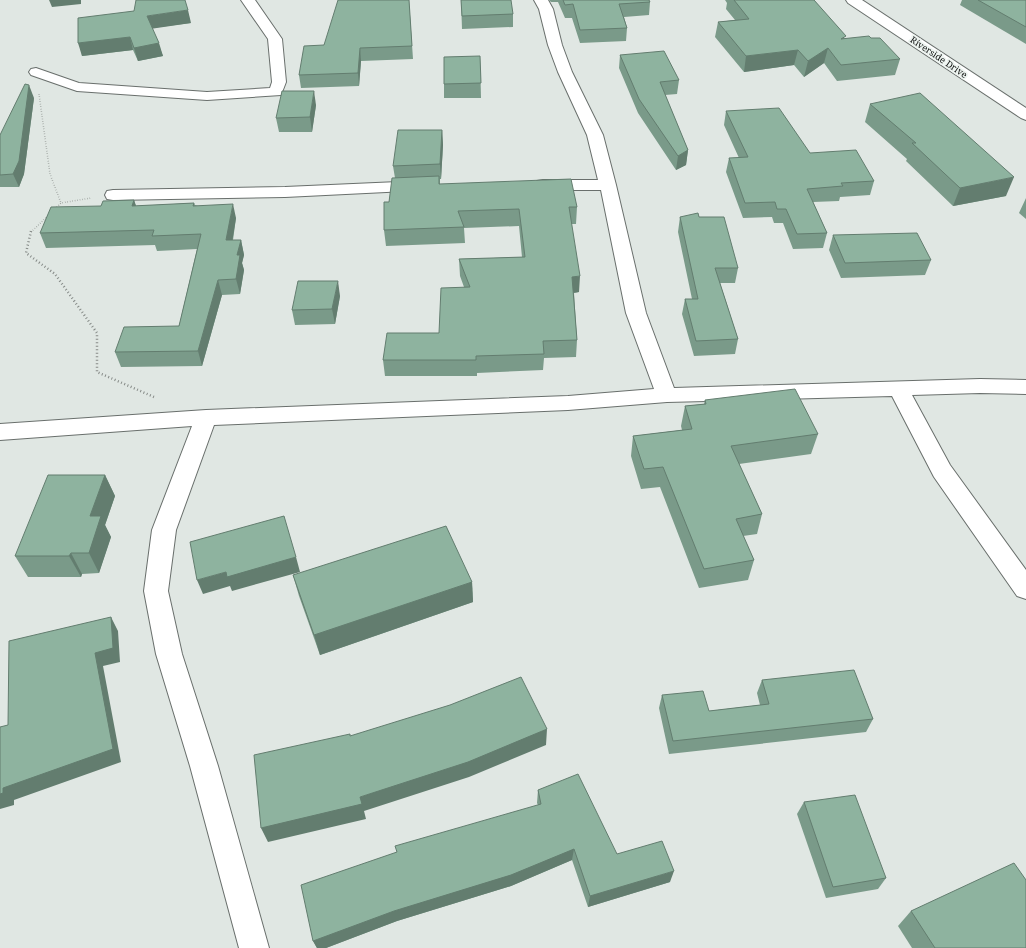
<svg xmlns="http://www.w3.org/2000/svg" width="1026" height="948" viewBox="0 0 1026 948" font-family="'Noto Serif',serif">
  <style>
    .lines { fill: none; stroke-linecap: round; stroke-linejoin: round }
    .street-casing { stroke: #696f6c; stroke-width: 2 }
    .path-far1 { stroke: #868b88; stroke-width: 1.5; stroke-dasharray: 0.5 2; stroke-linecap: butt }
    .path { stroke: #868b88; stroke-width: 2.5; stroke-dasharray: 1 2.5; stroke-linecap: butt }
    .street { fill: #fff; fill-rule: evenodd }
    .wall { fill: #7a9a89 }
    .shaded-wall { fill: #637d6f }
    .building { fill: #8eb39f; stroke: #637d6f }
    .labels { text-anchor: middle; dominant-baseline: central; stroke-width: 3.5; stroke-linejoin: round; paint-order: stroke }
    .far-street-label { font-size: 9px; fill: #0a0c0b; stroke: #edf4f0 }
  </style>
  <rect width="100%" height="100%" fill="#e0e7e3"/>
  <g class="lines">
    <!-- street casing -->
    <g class="street-casing">
      <g id="street">
        <path d="M241 0H255L282 39 286 82 281 95 207 100 77 91 31 75 29 72 31 69 36 68 79 83 207 92 270 88 272 82 268 39Z"/>
        <path d="M534 0H548L553 9 562 45 572 72 603 135 616 185 646 313 674 388 980 379 1026 380V394L980 393 912 395 950 465 1026 570V599L1017 596 934 477 892 396 667 402 568 410 214 425 176 530 168 591 182 654 218 766 269 948H239L190 766 156 654 144 591 152 530 192 426 0 440V424L206 410 568 396 654 389 626 313 601 190H543L537 189 535 185 537 181 543 180H598L587 135 558 72 548 45 539 9Z"/>
        <path d="M846 0H862L1026 108V120L1021 118 848 3Z"/>
        <path d="M421 181 427 182 429 186 427 190 285 197 113 200 107 199 105 195 107 191 113 190 285 187Z"/>
      </g>
    </g>
    <!-- path-far1 -->
    <g class="path-far1">
      <path d="M39 94 50 174 61 203"/>
      <path d="M55 209 61 203 91 198"/>
      <path d="M31 232 50 214"/>
    </g>
    <!-- path -->
    <path class="path" d="M31 231 26 253 55 274 97 333V372L154 397"/>
    <!-- street -->
    <use href="#street" class="street"/>
  </g>
  <!-- wall -->
  <g class="wall">
    <path d="M409 0 413 59 361 61 359 86 301 88 299 75 324 45Z"/>
    <path d="M461 0 513 14V27L462 29Z"/>
    <path d="M549 0H649L650 2 649 15 624 17 627 28 626 41 580 43 572 18H565L558 2H551Z"/>
    <path d="M725 0H814L845 39 871 38 900 59 895 75 837 81 824 63 804 77 794 65 744 72 715 37 718 22 735 20 726 9 727 3Z"/>
    <path d="M962 0H1026V44L960 5Z"/>
    <path d="M78 18 191 23 152 28 163 56 138 61 133 50 82 56Z"/>
    <path d="M620 55 679 80 677 94 665 95 688 150 686 165 676 170 638 113 619 68Z"/>
    <path d="M480 56 481 98H444V84Z"/>
    <path d="M34 98 24 174 19 187H0V135Z"/>
    <path d="M870 104 1006 196 953 206 906 161 907 159 865 122Z"/>
    <path d="M316 105 312 132H279L276 118Z"/>
    <path d="M726 111 810 153 874 181 870 195 840 197 839 201 813 202 827 233 823 248 793 249 783 223H774L772 217 743 218 726 172 729 158H739L724 125Z"/>
    <path d="M442 130 443 145 441 179H440V184L577 207 576 224H571L579 292 574 293 577 340 576 357 544 358 543 370 477 373V376H385L383 360 439 333 464 287 460 276 459 259 522 257 519 226 464 228 465 243 386 246 384 230 389 202 395 178 393 166Z"/>
    <path d="M1026 198V219L1019 213Z"/>
    <path d="M134 200 136 206 194 203 195 205 236 218 233 240H241L244 255 242 263 244 270 240 294 222 295 202 366 121 367 115 352 179 326 197 249 157 251 155 245 46 248 40 233 101 206Z"/>
    <path d="M680 217H699L738 268 735 283H720L738 339 735 354 694 356 682 314 685 299H692L678 232Z"/>
    <path d="M833 235 931 260 925 275 841 278 829 250Z"/>
    <path d="M340 296 335 324 295 325 292 310Z"/>
    <path d="M705 400 818 434 811 454 739 464 762 514 757 534 743 536 754 560 748 580 699 588 660 487 641 489 631 456 633 436 682 430 681 426 685 406 704 404Z"/>
    <path d="M105 475 115 496 105 525 111 537 99 573 82 574 81 577H28L15 556Z"/>
    <path d="M293 575 472 582 473 602 320 655 299 596Z"/>
    <path d="M762 680 873 719 866 732 669 754 659 708 662 695 709 711 760 705 757 693Z"/>
    <path d="M538 790 617 854 670 882 588 907 572 860 511 886 397 921 326 948H317L313 941 538 805 537 803Z"/>
    <path d="M804 802 886 878 878 889 826 898 797 814Z"/>
    <path d="M911 911 1026 948H912L898 926Z"/>
  </g>
  <!-- shaded-wall -->
  <g class="shaded-wall">
    <path d="M49 0H81V4L52 7Z"/>
    <path d="M188 10 191 23 150 29 147 16Z"/>
    <path d="M130 37 133 50 82 56 78 43Z"/>
    <path d="M159 43 163 56 138 61 134 48Z"/>
    <path d="M360 48 361 61 359 86 358 73Z"/>
    <path d="M828 48 824 63 804 77 808 61Z"/>
    <path d="M798 50 794 65 744 72 746 56Z"/>
    <path d="M29 85 34 98 24 174 19 187 13 174Z"/>
    <path d="M314 91 316 105 312 132 310 117Z"/>
    <path d="M442 130 443 145 441 179 440 164Z"/>
    <path d="M688 150 686 165 676 170 678 156Z"/>
    <path d="M1014 177 1006 196 953 206 960 188Z"/>
    <path d="M134 200 139 215 132 206Z"/>
    <path d="M233 204 236 218 230 255 226 240Z"/>
    <path d="M241 240 244 255 242 263 244 270 240 294 236 279 237 255Z"/>
    <path d="M580 276 579 292 572 293V277Z"/>
    <path d="M218 280 222 295 202 366 198 351Z"/>
    <path d="M338 281 340 296 335 324 332 309Z"/>
    <path d="M105 475 115 496 105 525 111 537 99 573 89 553 90 516Z"/>
    <path d="M71 553 82 574 81 577 69 556Z"/>
    <path d="M296 557 300 572 232 591 230 586 203 594 197 580 226 572Z"/>
    <path d="M472 582 473 602 320 655 314 635Z"/>
    <path d="M111 617 118 631 120 662 103 666 121 762 14 800V805L0 809V794L3 788 95 653Z"/>
    <path d="M547 729 546 745 469 777 364 811 366 819 268 842 261 828 360 797Z"/>
    <path d="M574 849 572 860 511 886 397 921 326 948H317L313 941 394 911Z"/>
    <path d="M674 871 670 882 588 907 590 896Z"/>
  </g>
  <!-- building -->
  <g class="building">
    <path d="M136 0H185L188 10 147 16 159 43 134 48 130 37 78 43V18L134 11Z"/>
    <path d="M338 0H409L412 46 360 48 358 73 299 75 304 46 324 45Z"/>
    <path d="M461 0H511L513 14 462 16Z"/>
    <path d="M563 0H649L650 2 619 4 627 28 580 30 573 4 565 5Z"/>
    <path d="M734 0H814L846 36 841 39 869 36 871 38H880L900 59 841 65 828 48 808 61 798 50 746 56 718 22 749 19Z"/>
    <path d="M978 0H1026V27Z"/>
    <path d="M664 51 679 80 660 82 688 150 678 156 639 99 620 55Z"/>
    <path d="M480 56 481 83 444 84V57Z"/>
    <path d="M25 84 29 85 19 161 13 174 0 175V135Z"/>
    <path d="M282 91H314L310 117 276 118Z"/>
    <path d="M920 93 1014 177 960 188 912 143H916L870 104Z"/>
    <path d="M779 108 810 153 856 150 874 181 841 183 843 186 807 189 827 233 797 234 786 209H777L775 202 745 203 729 158 748 157 726 111Z"/>
    <path d="M398 130H442L440 164 393 166Z"/>
    <path d="M439 176V184L571 179 577 207H569L580 276 572 277 577 340 543 341 544 354 476 356V360H383L387 333H439L441 288 470 287 459 259 525 257 519 209 458 211 464 227 384 230V202H389L392 178Z"/>
    <path d="M134 200 132 206 194 203 193 206 233 204 226 240H241L237 255H240L236 279 218 280 198 351 115 352 124 327 179 326 201 234 152 236 154 230 40 233 51 207 101 206 103 201Z"/>
    <path d="M698 213 699 217H724L738 268H715L738 339 696 341 685 299H698L680 217Z"/>
    <path d="M917 233 931 260 845 263 833 235Z"/>
    <path d="M298 281H338L332 309 292 310Z"/>
    <path d="M795 389 818 434 731 446 762 514 736 519 754 560 704 569 663 467 644 469 633 436 692 429 685 406 706 404 705 400Z"/>
    <path d="M48 475H105L90 516H101L89 553H71L69 556H15Z"/>
    <path d="M284 516 296 557 227 577 226 572 197 580 190 542Z"/>
    <path d="M446 526 472 582 314 635 293 575Z"/>
    <path d="M111 617 113 648 95 653 113 749 3 788V793L0 794V727L8 725 9 641Z"/>
    <path d="M854 670 873 719 673 741 662 695 703 691 709 711 769 704 762 680Z"/>
    <path d="M521 677 547 729 468 762 360 797 362 804 261 828 254 755 350 734V736L450 705Z"/>
    <path d="M578 774 617 854 662 841 674 871 590 896 574 849 511 875 394 911 313 941 301 885 397 852 395 846 541 804 538 790Z"/>
    <path d="M855 795 886 878 833 887 804 802Z"/>
    <path d="M1014 863 1026 880V948H935L911 911Z"/>
  </g>
  <g class="labels">
    <!-- far-street labels -->
    <g class="far-street-label">
      <text transform="translate(939 57) rotate(34)">Riverside Drive</text>
    </g>
  </g>
</svg>
